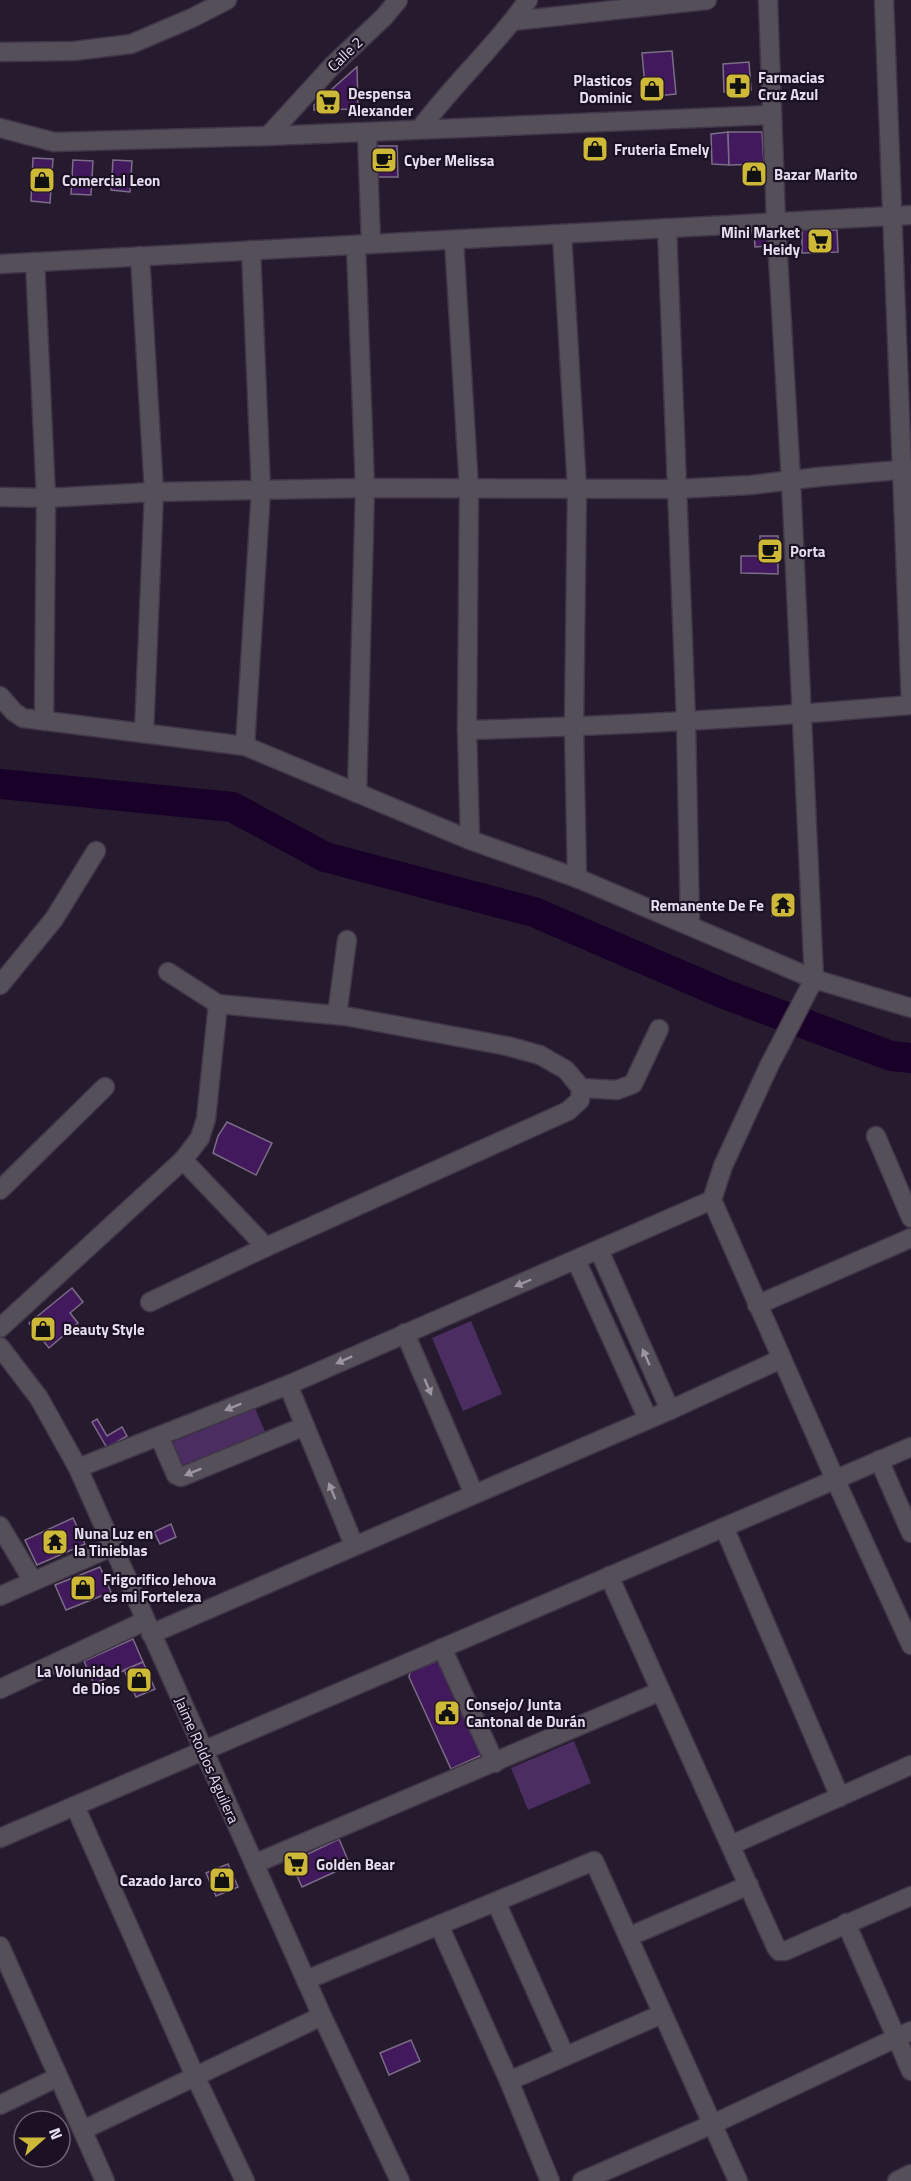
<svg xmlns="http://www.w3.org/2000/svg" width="911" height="2181" viewBox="0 0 911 2181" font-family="'Titillium Web',sans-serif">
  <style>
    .green { fill: #4c2d61 }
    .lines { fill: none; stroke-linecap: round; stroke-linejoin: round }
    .river { stroke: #180029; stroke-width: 30 }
    .building { fill: #42195c; stroke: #7b6d86; stroke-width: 1.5 }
    .minor-casing { stroke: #403549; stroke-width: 21 }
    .minor { stroke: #554f59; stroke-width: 18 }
    .oneway { fill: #9d96a2 }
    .labels { text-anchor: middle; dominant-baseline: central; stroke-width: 4.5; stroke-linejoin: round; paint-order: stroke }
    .street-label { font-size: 15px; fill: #e5deec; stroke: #1c1124 }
    .poi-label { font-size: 15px; font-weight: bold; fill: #e5deec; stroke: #1c1124; text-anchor: start }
  </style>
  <rect width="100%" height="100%" fill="#251a2e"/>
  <!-- green -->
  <g class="green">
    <path d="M471 1321 502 1394 463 1411 432 1338Z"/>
    <path d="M255 1408 266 1434 177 1471 166 1445Z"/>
    <path d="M574 1741 591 1783 528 1810 511 1768Z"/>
  </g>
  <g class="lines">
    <!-- river -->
    <path class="river" d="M0 784 232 807 325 857 534 912 722 993 891 1056 911 1058"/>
  </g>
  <!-- building -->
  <g class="building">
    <path d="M672 51 676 94 646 97 642 53Z"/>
    <path d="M749 62 751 90 724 92 723 64Z"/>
    <path d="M357 67 358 109 314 110V105Z"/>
    <path d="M728 132 729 165 712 164 711 134Z"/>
    <path d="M728 132H762L764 164 729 165Z"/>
    <path d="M587 139H603V159L588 160Z"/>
    <path d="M375 146H397L398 177H375Z"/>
    <path d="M33 158 53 159 50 203 31 201Z"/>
    <path d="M73 160 93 161 91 195 71 194Z"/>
    <path d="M113 160 132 161 130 192 111 190Z"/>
    <path d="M764 164V183H745L744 165Z"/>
    <path d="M802 230H837L838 252 802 253Z"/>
    <path d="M754 231H769V246L755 247Z"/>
    <rect x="760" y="536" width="18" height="20"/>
    <path d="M741 556H778V574L741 573Z"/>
    <rect x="772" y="895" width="21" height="21"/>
    <path d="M227 1122 272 1143 256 1175 213 1153 218 1136Z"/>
    <path d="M72 1288 83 1302 70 1313 78 1323 49 1348 29 1323Z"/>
    <path d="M97 1419 107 1436 122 1427 127 1436 107 1448 92 1422Z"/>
    <path d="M73 1518 85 1544 37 1565 25 1540Z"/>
    <path d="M171 1524 176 1537 160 1544 154 1532Z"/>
    <path d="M100 1567 111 1592 66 1610 55 1585Z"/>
    <path d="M133 1639 143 1662 94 1684 84 1661Z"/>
    <path d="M442 1659 484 1754 451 1769 409 1677 410 1672Z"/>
    <path d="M143 1662 155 1689 136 1697 124 1670Z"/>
    <path d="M339 1839 350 1865 302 1887 291 1862Z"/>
    <path d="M228 1864 238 1887 216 1896 206 1873Z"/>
    <path d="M411 2040 420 2061 389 2075 380 2053Z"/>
  </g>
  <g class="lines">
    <!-- minor casing -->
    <g class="minor-casing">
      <g id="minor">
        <path d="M768 0 776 222 791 481 814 979 769 1066 723 1166 712 1200 835 1479 911 1645"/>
        <path d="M513 21 707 0"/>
        <path d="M0 52 74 51 131 44 192 18 227 0"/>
        <path d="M0 128 54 142 268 136 772 115"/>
        <path d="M420 129C454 83 496 46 528 0"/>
        <path d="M367 132 371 244"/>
        <path d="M268 136 333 65 384 17 398 0"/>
        <path d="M667 228 686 721 690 925"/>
        <path d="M562 234 577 488 574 727 577 878"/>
        <path d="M454 240 469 489 467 730 470 840"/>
        <path d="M356 245 365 488 357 793"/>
        <path d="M140 256 154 492 144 733"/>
        <path d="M35 262 46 498 44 721"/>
        <path d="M0 264 911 215"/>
        <path d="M0 497 46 498 154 492 365 488 677 489 751 485 818 477 911 469"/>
        <path d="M0 696 14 712 23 718 245 746 470 840 577 878 814 979 911 1008"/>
        <path d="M467 730C615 726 763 718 911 705L884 0"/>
        <path d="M245 746 261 490 251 250"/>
        <path d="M0 985 54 919 96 851"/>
        <path d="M337 1015 347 940"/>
        <path d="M581 1088 617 1090 633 1084 659 1029"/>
        <path d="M876 1136 911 1218"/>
        <path d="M183 1160 266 1247"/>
        <path d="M0 1190 105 1087"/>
        <path d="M599 1250 670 1410"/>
        <path d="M576 1260 648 1419"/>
        <path d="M150 1302 266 1247 568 1111 580 1100 581 1088 566 1070 540 1055 507 1046 345 1016 218 1004 168 972"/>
        <path d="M757 1305 911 1238"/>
        <path d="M0 1328 183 1160 200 1138 206 1119 218 1004"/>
        <path d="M405 1333 474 1494"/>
        <path d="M0 1347 39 1398 78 1468 322 2016 400 2181"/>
        <path d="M288 1385 354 1545"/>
        <path d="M159 1436 176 1475 181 1477 305 1426"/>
        <path d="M879 1460 911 1533"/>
        <path d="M78 1468 288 1385 712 1200"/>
        <path d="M0 1526 33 1581"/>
        <path d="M724 1527 840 1797"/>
        <path d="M609 1576 776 1947 779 1951H785L911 1896"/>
        <path d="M0 1596 114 1546"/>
        <path d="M151 1634 670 1410 781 1359"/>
        <path d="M442 1648 495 1763"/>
        <path d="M0 1689 145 1621"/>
        <path d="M75 1806 195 2076 245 2181"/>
        <path d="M0 1838 911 1447"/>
        <path d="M731 1845 911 1765"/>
        <path d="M254 1864 661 1691"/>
        <path d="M496 1902 565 2056"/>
        <path d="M846 1923 911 2071"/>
        <path d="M439 1925 509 2081 550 2181"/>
        <path d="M628 1937 749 1885"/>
        <path d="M0 1946 105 2181"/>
        <path d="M306 1980 594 1861 738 2181"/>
        <path d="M509 2081 662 2014"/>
        <path d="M0 2105 58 2077"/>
        <path d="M83 2130 322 2016"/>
        <path d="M582 2181 713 2124 911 2031"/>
        <path d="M897 2181 911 2174"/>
      </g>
    </g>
    <!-- minor -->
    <use href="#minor" class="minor"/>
  </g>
  <!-- one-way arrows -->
  <defs><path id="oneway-solid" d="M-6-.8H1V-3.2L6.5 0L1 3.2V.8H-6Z" transform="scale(1.5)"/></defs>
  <g class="oneway">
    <use href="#oneway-solid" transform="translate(523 1283) rotate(157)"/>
    <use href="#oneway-solid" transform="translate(646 1357) rotate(-114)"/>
    <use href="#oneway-solid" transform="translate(344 1360) rotate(156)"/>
    <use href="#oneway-solid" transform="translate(428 1387) rotate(67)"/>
    <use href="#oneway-solid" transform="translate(233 1407) rotate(158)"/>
    <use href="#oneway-solid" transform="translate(193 1472) rotate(158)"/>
    <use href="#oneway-solid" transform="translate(332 1491) rotate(-112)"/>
  </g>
  <!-- icons -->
  <defs>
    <g id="pharmacy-square" transform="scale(1.35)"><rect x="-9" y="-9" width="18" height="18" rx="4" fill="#ceb838" stroke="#1c1124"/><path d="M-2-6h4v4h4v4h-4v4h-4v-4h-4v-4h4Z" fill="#111"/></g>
    <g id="shop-square" transform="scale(1.35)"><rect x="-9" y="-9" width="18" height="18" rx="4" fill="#ceb838" stroke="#1c1124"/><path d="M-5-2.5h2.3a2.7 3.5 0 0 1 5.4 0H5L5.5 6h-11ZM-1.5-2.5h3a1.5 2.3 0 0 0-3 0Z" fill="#111"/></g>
    <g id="supermarket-square" transform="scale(1.35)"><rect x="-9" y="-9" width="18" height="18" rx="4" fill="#ceb838" stroke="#1c1124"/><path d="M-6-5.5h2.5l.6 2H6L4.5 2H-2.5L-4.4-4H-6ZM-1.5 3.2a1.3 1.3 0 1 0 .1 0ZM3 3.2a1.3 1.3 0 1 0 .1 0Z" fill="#111"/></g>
    <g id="cafe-square" transform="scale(1.35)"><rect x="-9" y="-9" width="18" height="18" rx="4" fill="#ceb838" stroke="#1c1124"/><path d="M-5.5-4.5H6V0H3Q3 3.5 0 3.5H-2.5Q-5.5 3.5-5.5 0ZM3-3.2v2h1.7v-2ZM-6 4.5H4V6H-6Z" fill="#111"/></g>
    <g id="temple-square" transform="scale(1.35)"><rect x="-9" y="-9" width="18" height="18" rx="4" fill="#ceb838" stroke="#1c1124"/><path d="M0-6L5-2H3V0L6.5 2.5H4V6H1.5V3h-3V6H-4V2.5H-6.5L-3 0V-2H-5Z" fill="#111"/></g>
    <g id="civic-square" transform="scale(1.35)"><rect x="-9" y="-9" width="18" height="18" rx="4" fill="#ceb838" stroke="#1c1124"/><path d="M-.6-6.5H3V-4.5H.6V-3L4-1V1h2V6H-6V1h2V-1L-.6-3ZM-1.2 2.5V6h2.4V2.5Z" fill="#111"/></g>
  </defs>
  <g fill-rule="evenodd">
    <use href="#pharmacy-square" x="738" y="86"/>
    <use href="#shop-square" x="652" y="89"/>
    <use href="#supermarket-square" x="328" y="102"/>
    <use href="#shop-square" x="595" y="149"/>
    <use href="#cafe-square" x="384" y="160"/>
    <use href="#shop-square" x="754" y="174"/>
    <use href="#shop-square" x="42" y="180"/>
    <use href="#supermarket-square" x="820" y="241"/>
    <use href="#cafe-square" x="770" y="551"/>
    <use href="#temple-square" x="783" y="905"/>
    <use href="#shop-square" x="43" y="1329"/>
    <use href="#temple-square" x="55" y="1542"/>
    <use href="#shop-square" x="83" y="1588"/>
    <use href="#shop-square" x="139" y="1680"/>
    <use href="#civic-square" x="447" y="1713"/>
    <use href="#supermarket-square" x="296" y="1864"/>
    <use href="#shop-square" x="222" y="1880"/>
  </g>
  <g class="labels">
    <!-- street labels -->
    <g class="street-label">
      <text transform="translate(345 54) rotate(-44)">Calle 2</text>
      <text transform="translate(207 1760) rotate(66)">Jaime Roldos Aguilera</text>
    </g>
    <!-- poi labels -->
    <g class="poi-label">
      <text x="758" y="77">Farmacias<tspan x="758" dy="17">Cruz Azul</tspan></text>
      <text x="632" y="80" text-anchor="end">Plasticos<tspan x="632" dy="17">Dominic</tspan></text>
      <text x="348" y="93">Despensa<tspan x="348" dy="17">Alexander</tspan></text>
      <text x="614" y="149">Fruteria Emely</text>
      <text x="404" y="160">Cyber Melissa</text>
      <text x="774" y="174">Bazar Marito</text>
      <text x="62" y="180">Comercial Leon</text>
      <text x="800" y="232" text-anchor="end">Mini Market<tspan x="800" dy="17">Heidy</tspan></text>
      <text x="790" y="551">Porta</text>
      <text x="764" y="905" text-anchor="end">Remanente De Fe</text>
      <text x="63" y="1329">Beauty Style</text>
      <text x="74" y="1533">Nuna Luz en<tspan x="74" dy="17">la Tinieblas</tspan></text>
      <text x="103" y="1579">Frigorifico Jehova<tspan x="103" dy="17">es mi Forteleza</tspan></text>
      <text x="120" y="1671" text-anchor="end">La Volunidad<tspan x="120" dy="17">de Dios</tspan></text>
      <text x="466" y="1704">Consejo/ Junta<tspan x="466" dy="17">Cantonal de Durán</tspan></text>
      <text x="316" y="1864">Golden Bear</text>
      <text x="202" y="1880" text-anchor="end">Cazado Jarco</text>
    </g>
  </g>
  <!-- north arrow -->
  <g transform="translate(42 2139) rotate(69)"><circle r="28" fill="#1c1124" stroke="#6c6374" stroke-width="1.5"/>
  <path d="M0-4.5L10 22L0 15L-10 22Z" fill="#ceb838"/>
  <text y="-9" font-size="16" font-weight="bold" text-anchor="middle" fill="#e5deec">N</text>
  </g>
</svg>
